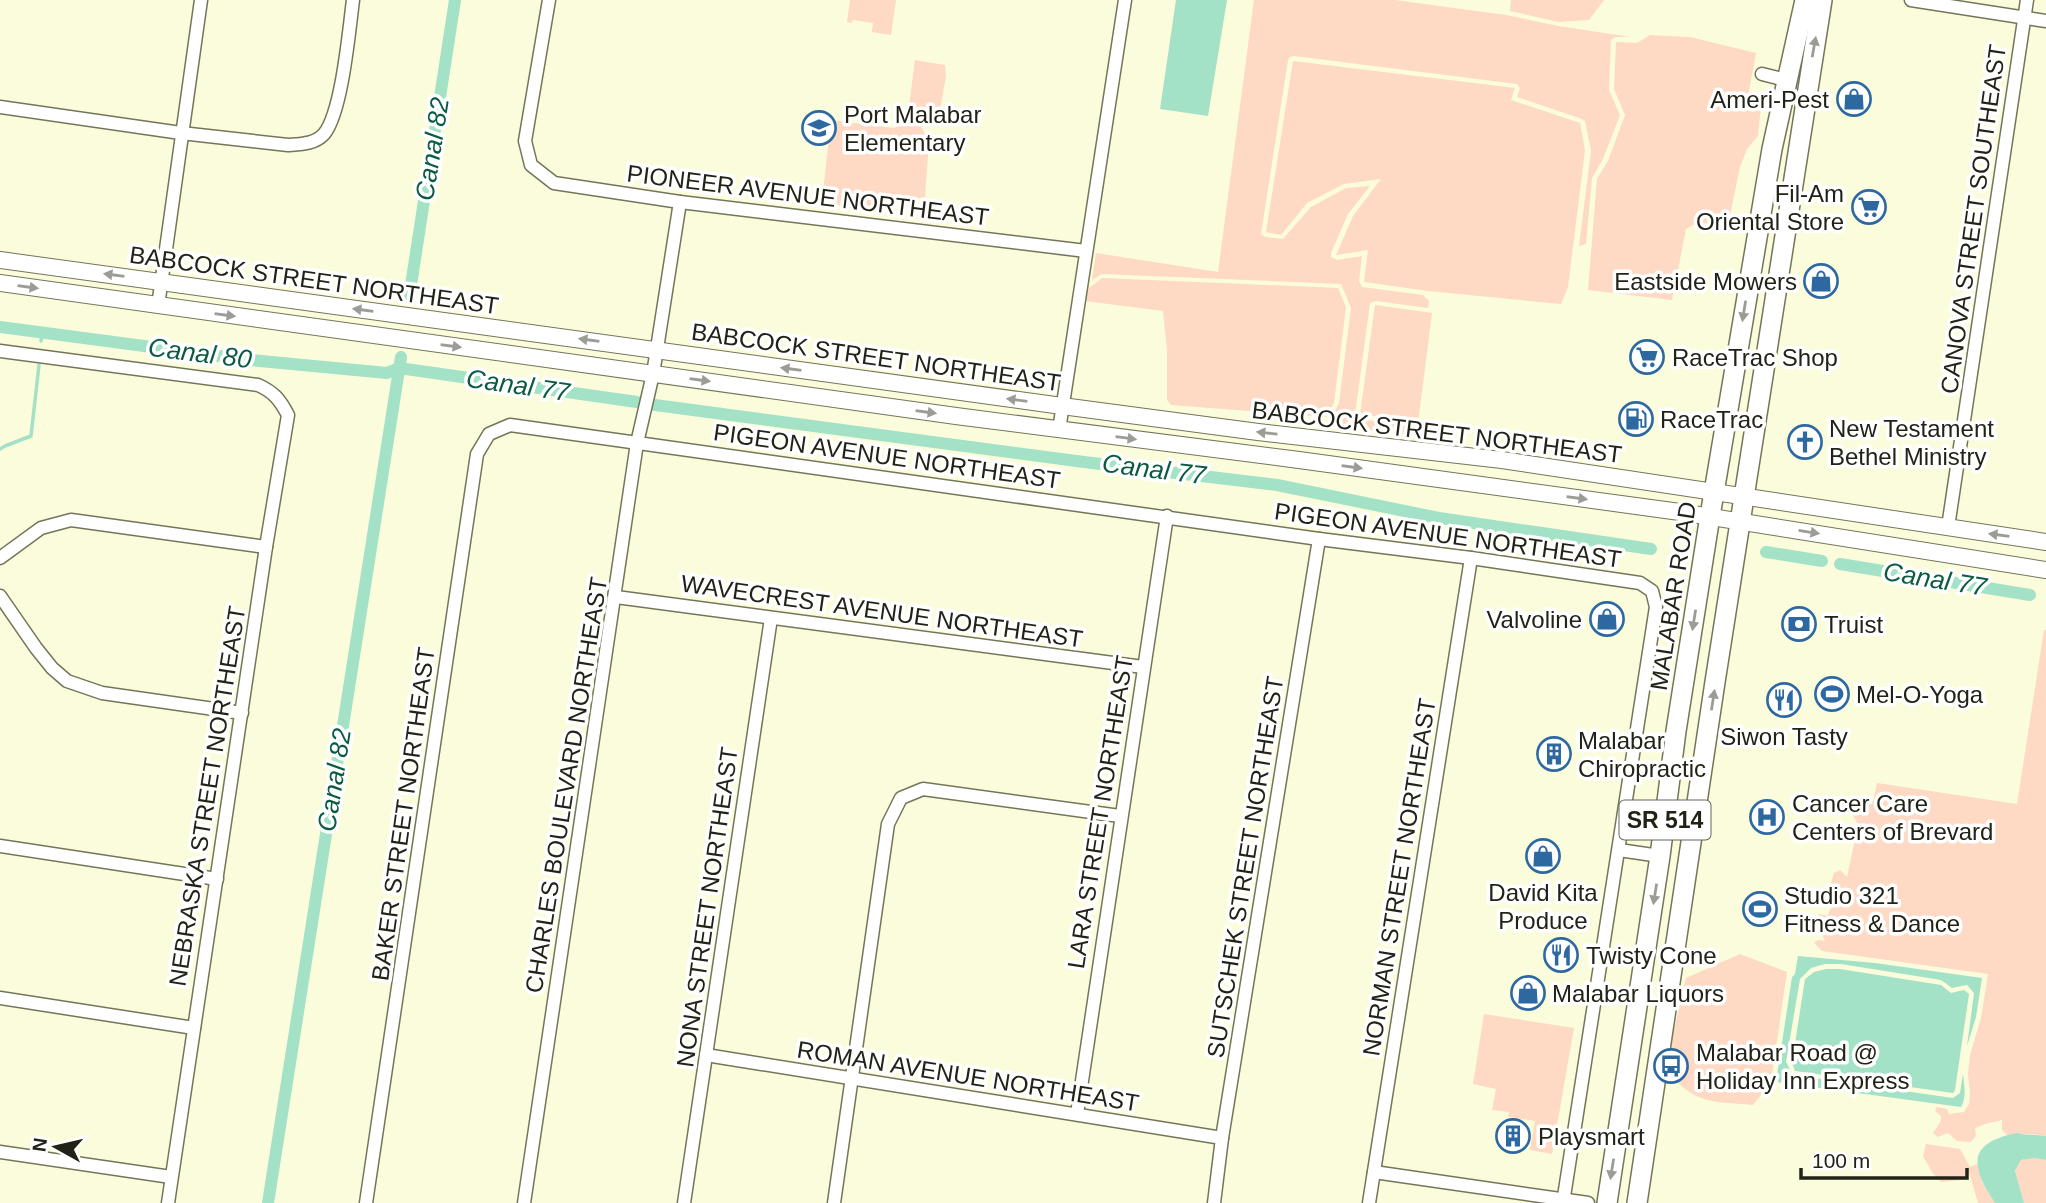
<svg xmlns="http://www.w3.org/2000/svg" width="2046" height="1203" viewBox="0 0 2046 1203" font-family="Arial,sans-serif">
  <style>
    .green { fill: #fed9c3 }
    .water { fill: #a3e2c6 }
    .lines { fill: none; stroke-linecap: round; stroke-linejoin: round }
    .stream { stroke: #a3e2c6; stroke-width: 3.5 }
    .canal { stroke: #a3e2c6; stroke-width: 12 }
    .minor-casing { stroke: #747559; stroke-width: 15 }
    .secondary-casing { stroke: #747559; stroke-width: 18 }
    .primary-casing { stroke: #747559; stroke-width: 22 }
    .minor { stroke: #fff; stroke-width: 12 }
    .secondary { stroke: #fff; stroke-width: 16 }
    .primary { stroke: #fff; stroke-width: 19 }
    .oneway { fill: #9c9c97 }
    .labels { text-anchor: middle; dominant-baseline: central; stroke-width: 7; stroke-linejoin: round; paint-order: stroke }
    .shield { fill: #fff; stroke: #64655d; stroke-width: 2 }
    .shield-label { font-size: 23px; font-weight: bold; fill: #222317 }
    .poi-label { font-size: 24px; fill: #222317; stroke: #fff; text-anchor: start }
    .street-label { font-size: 24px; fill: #222317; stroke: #fff }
    .water-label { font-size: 26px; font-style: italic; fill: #0b5b41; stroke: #fff }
  </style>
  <rect width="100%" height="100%" fill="#fbfcdc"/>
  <!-- green -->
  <g class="green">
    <path d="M850 0H896L891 35 872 32 873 23 853 20 852 23 847 22Z"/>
    <path d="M1254 0H1395L1506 15 1558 26 1631 37H1615L1611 40 1609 90 1620 115 1603 159 1592 178 1586 244 1579 246 1591 151 1585 121 1582 119 1517 97 1520 88 1517 84 1294 56 1290 57 1288 60 1261 234 1265 237 1283 239 1311 207 1346 188 1370 186 1348 214 1331 253V257L1337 260 1362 256 1359 281 1362 287 1423 295 1429 301 1428 308 1376 301 1370 303 1355 415 1360 419 1412 427V435L1245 416 1326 422 1331 419 1339 403 1351 308 1341 284 1102 274 1092 280 1096 253 1218 272Z"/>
    <path d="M1511 0H1604L1589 20 1559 22 1510 11Z"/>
    <path d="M1650 35 1690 37 1756 53 1749 91 1764 96 1760 115 1758 136 1747 149 1740 167 1729 220 1718 226 1698 222 1686 229 1672 300 1588 290 1597 179 1608 161 1625 115 1614 89 1616 42 1637 43Z"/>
    <path d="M915 60 945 65 946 76 940 110 909 106Z"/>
    <path d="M1293 61 1515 88 1511 100 1580 123 1585 150 1568 287 1561 304 1428 291 1364 282 1368 250 1336 255 1353 216 1381 179 1344 184 1307 203 1281 235 1266 232Z"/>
    <path d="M907 119 920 124 929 142 925 197 893 202 877 213 822 202 831 120 894 128 899 126Z"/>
    <path d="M1102 278 1338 288 1346 307 1334 403 1326 417 1171 405 1167 400V350L1163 311 1085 301 1089 288Z"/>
    <path d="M1375 305 1432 313 1418 423 1360 414Z"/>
    <path d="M2044 630H2046V1136C2036 1134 2017 1133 2007 1135L2002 1130V1120L1985 1124 1975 1128 1976 1136 1971 1142 1957 1141 1948 1133 1938 1137 1933 1133 1941 1121V1116L1935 1111 1937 1107 1947 1109 1949 1114 1964 1112 1969 1104 1970 1093 1968 1074 1970 1055 1981 1018 1988 974 1822 951 1814 943 1818 940 1825 941 1820 930 1822 923 1817 922 1816 918 1819 914 1828 916 1830 909 1833 908C1829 897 1830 884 1834 873L1840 870 1847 877 1858 825C1854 813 1843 808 1839 797L1873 801 1877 783 2017 804Z"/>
    <path d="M1740 954 1787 972 1771 1082 1753 1105C1709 1101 1696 1105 1665 1069L1686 978Z"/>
    <path d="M1484 1014 1574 1028 1552 1154 1530 1150 1535 1121 1508 1117 1509 1112 1492 1110 1496 1089 1473 1084Z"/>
    <path d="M1926 1144 1960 1149 1970 1167 1977 1164 1983 1184 1995 1203H1978L1969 1172 1961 1180 1941 1182 1932 1172 1923 1156Z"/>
    <path d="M2034 1158 2046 1160V1203H2024L2015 1172 2021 1160Z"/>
  </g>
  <!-- water -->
  <g class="water">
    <path d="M1176 0H1227L1208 116 1160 109Z"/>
    <path d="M1798 956 1875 963 1982 978 1976 1017 1967 1046 1974 993 1967 985 1952 988 1941 980 1841 964H1825L1811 968 1800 979 1786 1062 1793 1075 1953 1098 1960 1093 1963 1074C1964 1085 1967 1097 1961 1107L1776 1082 1792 977 1795 974Z"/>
    <path d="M1826 969H1840L1941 985 1951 993 1964 990 1969 994 1955 1090 1953 1093 1795 1071 1792 1063 1805 979 1814 972Z"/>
    <path d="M2017 1133C2027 1136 2036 1134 2046 1136V1160L2034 1158 2021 1160 2015 1171 2024 1203H1995C1970 1166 1967 1143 2017 1133Z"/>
  </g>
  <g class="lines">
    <!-- stream -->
    <g class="stream">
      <path d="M41 341 42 333"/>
      <path d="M0 449 5 446 31 436 39 365"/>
    </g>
    <!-- canal -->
    <g class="canal">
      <path d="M409 298 455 0"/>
      <path d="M0 327 250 360 387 373 399 368 637 402"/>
      <path d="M655 405 1084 462 1277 485 1439 518 1651 549"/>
      <path d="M1766 552 1822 561"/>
      <path d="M1840 564 2030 595"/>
      <path d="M268 1203 401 357"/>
    </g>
    <!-- minor casing -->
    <g class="minor-casing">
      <g id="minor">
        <path d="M549 0 525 141 531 165 554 183 680 202 1086 251"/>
        <path d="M1911 0 2046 21"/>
        <path d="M1762 74 1786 80"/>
        <path d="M0 107 181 133 288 145C301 144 315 144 324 134 342 112 349 31 353 0"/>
        <path d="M158 306 201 0"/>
        <path d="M0 351 258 385C274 392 280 400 288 415L266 547 168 1203"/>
        <path d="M1059 430 1125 0"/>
        <path d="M1948 527 2027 0"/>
        <path d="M0 558 41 528 71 520 266 547"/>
        <path d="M0 596 36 648 52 668 67 681 102 693 242 713"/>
        <path d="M616 597 1143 667"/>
        <path d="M0 846 217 879"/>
        <path d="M1619 850 1660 856"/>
        <path d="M0 998 194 1028"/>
        <path d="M706 1055 1222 1138"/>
        <path d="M1077 1114 1167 516"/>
        <path d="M0 1152 171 1177"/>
        <path d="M1374 1172 1588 1203"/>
        <path d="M366 1203 477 454 489 434 510 425 1319 539 1471 558 1640 583 1652 591 1656 607 1563 1203"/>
        <path d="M524 1203 637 443 653 374 680 202"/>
        <path d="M684 1203 771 618"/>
        <path d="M834 1203 888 824 901 798 923 789 1120 816"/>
        <path d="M1214 1203 1222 1138 1319 539"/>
        <path d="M1369 1203 1471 558"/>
      </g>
    </g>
    <!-- secondary casing -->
    <g class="secondary-casing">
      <g id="secondary">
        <path d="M0 260 1062 406 1258 432 1502 460 2046 542"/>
        <path d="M0 283 956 416 1299 460 1680 512 2046 570"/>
      </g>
    </g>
    <!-- primary casing -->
    <g class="primary-casing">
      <g id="primary">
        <path d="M1607 1203 1660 856 1676 731 1710 516 1772 149 1805 0"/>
        <path d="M1637 1203 1715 682 1822 0"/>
      </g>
    </g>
    <!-- minor -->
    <use href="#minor" class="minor"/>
    <!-- secondary -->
    <use href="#secondary" class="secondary"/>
    <!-- primary -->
    <use href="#primary" class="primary"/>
  </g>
  <!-- one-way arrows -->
  <defs><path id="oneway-solid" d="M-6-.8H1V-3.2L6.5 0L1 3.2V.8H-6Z" transform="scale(1.75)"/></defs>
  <g class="oneway">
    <use href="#oneway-solid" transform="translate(1814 47) rotate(-80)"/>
    <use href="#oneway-solid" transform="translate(114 275) rotate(-172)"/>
    <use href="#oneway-solid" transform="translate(28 287) rotate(8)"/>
    <use href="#oneway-solid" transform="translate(363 310) rotate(-172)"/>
    <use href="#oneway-solid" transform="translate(1744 311) rotate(99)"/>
    <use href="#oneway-solid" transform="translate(225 315) rotate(8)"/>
    <use href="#oneway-solid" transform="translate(589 340) rotate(-172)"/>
    <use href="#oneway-solid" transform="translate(451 346) rotate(8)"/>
    <use href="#oneway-solid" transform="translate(791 369) rotate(-172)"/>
    <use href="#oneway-solid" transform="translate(700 380) rotate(8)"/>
    <use href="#oneway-solid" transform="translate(1017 400) rotate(-172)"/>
    <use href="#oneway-solid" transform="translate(926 412) rotate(8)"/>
    <use href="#oneway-solid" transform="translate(1267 433) rotate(-174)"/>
    <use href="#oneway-solid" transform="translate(1126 438) rotate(7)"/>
    <use href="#oneway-solid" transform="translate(1352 467) rotate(8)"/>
    <use href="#oneway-solid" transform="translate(1577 498) rotate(8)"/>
    <use href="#oneway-solid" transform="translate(1809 532) rotate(9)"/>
    <use href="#oneway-solid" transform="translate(1999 535) rotate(-172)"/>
    <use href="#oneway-solid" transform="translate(1694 620) rotate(99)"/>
    <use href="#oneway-solid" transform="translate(1713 700) rotate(-81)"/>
    <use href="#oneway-solid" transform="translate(1655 894) rotate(99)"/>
    <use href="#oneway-solid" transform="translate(1612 1169) rotate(99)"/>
  </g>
  <!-- icons -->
  <defs>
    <g id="shop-ring" transform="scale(1.75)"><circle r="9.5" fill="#fff" stroke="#2d69a0" stroke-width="1.5"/><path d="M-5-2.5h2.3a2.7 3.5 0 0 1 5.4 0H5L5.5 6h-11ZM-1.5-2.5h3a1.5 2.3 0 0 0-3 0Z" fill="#2d69a0"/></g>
    <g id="school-ring" transform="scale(1.75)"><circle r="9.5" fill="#fff" stroke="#2d69a0" stroke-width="1.5"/><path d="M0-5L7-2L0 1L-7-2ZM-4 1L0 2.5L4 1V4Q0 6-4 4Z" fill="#2d69a0"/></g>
    <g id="supermarket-ring" transform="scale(1.75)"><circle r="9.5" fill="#fff" stroke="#2d69a0" stroke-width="1.5"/><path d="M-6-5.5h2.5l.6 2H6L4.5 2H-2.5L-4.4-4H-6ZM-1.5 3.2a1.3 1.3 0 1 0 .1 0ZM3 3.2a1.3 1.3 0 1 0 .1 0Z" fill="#2d69a0"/></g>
    <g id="fuel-ring" transform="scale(1.75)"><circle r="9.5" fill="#fff" stroke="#2d69a0" stroke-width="1.5"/><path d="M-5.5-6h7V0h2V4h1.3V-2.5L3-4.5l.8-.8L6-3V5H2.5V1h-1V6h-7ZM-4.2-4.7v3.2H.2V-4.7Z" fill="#2d69a0"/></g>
    <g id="church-ring" transform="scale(1.75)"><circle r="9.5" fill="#fff" stroke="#2d69a0" stroke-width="1.5"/><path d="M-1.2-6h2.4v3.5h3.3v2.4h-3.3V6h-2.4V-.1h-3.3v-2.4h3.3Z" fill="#2d69a0"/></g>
    <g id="bank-ring" transform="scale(1.75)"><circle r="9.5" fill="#fff" stroke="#2d69a0" stroke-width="1.5"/><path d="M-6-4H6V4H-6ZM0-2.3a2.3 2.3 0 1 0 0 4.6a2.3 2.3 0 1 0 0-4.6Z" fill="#2d69a0"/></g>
    <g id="stadium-ring" transform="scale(1.75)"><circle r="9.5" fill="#fff" stroke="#2d69a0" stroke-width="1.5"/><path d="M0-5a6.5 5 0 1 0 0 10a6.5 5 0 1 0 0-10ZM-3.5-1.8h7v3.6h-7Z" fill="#2d69a0"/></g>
    <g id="restaurant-ring" transform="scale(1.75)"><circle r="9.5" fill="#fff" stroke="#2d69a0" stroke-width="1.5"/><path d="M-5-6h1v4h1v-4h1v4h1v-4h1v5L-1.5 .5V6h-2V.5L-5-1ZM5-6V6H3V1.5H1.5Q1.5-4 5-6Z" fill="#2d69a0"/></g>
    <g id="building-ring" transform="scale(1.75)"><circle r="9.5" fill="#fff" stroke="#2d69a0" stroke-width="1.5"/><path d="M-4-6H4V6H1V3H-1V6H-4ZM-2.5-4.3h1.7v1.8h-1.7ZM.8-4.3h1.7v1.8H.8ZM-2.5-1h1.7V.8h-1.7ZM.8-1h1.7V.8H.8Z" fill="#2d69a0"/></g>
    <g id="hospital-ring" transform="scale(1.75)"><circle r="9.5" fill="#fff" stroke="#2d69a0" stroke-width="1.5"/><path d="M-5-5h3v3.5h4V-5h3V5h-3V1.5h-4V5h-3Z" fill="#2d69a0"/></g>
    <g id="bus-ring" transform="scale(1.75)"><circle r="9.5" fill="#fff" stroke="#2d69a0" stroke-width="1.5"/><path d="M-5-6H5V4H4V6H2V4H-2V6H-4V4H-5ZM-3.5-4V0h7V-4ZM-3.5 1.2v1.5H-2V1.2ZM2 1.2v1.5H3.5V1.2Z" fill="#2d69a0"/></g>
  </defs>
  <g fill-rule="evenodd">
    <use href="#shop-ring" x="1854" y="99"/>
    <use href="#school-ring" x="819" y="128"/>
    <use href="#supermarket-ring" x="1869" y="207"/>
    <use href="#shop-ring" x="1821" y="281"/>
    <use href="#supermarket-ring" x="1647" y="357"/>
    <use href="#fuel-ring" x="1636" y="419"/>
    <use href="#church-ring" x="1805" y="442"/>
    <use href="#shop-ring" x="1607" y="619"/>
    <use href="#bank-ring" x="1799" y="624"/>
    <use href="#stadium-ring" x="1832" y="694"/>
    <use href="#restaurant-ring" x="1784" y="700"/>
    <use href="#building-ring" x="1554" y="754"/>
    <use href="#hospital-ring" x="1767" y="817"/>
    <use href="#shop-ring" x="1543" y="856"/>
    <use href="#stadium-ring" x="1760" y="909"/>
    <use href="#restaurant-ring" x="1561" y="955"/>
    <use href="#shop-ring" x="1528" y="993"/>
    <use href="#bus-ring" x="1671" y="1066"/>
    <use href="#building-ring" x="1513" y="1136"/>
  </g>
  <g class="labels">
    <!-- shield labels -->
    <rect class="shield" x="1619.5" y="800.5" width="91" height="39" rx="5"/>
    <g class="shield-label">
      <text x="1665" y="820">SR 514</text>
    </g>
    <!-- poi labels -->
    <g class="poi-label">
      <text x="1829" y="99" text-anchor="end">Ameri-Pest</text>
      <text x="844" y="114">Port Malabar<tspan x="844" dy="28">Elementary</tspan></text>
      <text x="1844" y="193" text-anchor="end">Fil-Am<tspan x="1844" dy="28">Oriental Store</tspan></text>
      <text x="1797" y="281" text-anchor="end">Eastside Mowers</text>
      <text x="1672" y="357">RaceTrac Shop</text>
      <text x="1660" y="419">RaceTrac</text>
      <text x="1829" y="428">New Testament<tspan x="1829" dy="28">Bethel Ministry</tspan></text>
      <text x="1582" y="619" text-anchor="end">Valvoline</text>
      <text x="1824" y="624">Truist</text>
      <text x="1856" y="694">Mel-O-Yoga</text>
      <text x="1784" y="736" text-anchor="middle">Siwon Tasty</text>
      <text x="1578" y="740">Malabar<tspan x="1578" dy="28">Chiropractic</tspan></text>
      <text x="1792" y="803">Cancer Care<tspan x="1792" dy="28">Centers of Brevard</tspan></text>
      <text x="1543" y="892" text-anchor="middle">David Kita<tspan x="1543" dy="28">Produce</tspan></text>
      <text x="1784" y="895">Studio 321<tspan x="1784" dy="28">Fitness &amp; Dance</tspan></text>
      <text x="1586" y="955">Twisty Cone</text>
      <text x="1552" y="993">Malabar Liquors</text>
      <text x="1696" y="1052">Malabar Road @<tspan x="1696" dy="28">Holiday Inn Express</tspan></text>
      <text x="1538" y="1136">Playsmart</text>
    </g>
    <!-- street labels -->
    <g class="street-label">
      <text transform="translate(808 195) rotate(7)">PIONEER AVENUE NORTHEAST</text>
      <text transform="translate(1973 219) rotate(-82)">CANOVA STREET SOUTHEAST</text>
      <text transform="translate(314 280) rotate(8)">BABCOCK STREET NORTHEAST</text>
      <text transform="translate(876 357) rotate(8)">BABCOCK STREET NORTHEAST</text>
      <text transform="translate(1437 432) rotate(7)">BABCOCK STREET NORTHEAST</text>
      <text transform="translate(887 456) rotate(8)">PIGEON AVENUE NORTHEAST</text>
      <text transform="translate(1448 535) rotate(8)">PIGEON AVENUE NORTHEAST</text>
      <text transform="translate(1673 596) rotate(-81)">MALABAR ROAD</text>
      <text transform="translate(882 611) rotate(8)">WAVECREST AVENUE NORTHEAST</text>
      <text transform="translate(566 785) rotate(-81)">CHARLES BOULEVARD NORTHEAST</text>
      <text transform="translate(207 796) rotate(-81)">NEBRASKA STREET NORTHEAST</text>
      <text transform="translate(1100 812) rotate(-81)">LARA STREET NORTHEAST</text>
      <text transform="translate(403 814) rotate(-82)">BAKER STREET NORTHEAST</text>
      <text transform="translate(1245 867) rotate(-81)">SUTSCHEK STREET NORTHEAST</text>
      <text transform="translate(1399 877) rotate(-81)">NORMAN STREET NORTHEAST</text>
      <text transform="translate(707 907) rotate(-82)">NONA STREET NORTHEAST</text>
      <text transform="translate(968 1076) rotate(9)">ROMAN AVENUE NORTHEAST</text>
    </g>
    <!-- water labels -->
    <g class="water-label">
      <text transform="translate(432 149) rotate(-81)">Canal 82</text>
      <text transform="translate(200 353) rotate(7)">Canal 80</text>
      <text transform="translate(518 385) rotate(8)">Canal 77</text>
      <text transform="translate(1154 469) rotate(7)">Canal 77</text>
      <text transform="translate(1935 579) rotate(9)">Canal 77</text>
      <text transform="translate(334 780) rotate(-81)">Canal 82</text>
    </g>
  </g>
  <!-- north arrow -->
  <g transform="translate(56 1147) rotate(278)" stroke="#ffffff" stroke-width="5" paint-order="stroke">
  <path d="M0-5L12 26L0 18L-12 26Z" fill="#222317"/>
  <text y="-10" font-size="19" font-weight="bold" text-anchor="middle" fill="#222317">N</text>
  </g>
  <!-- scale -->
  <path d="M1801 1168v10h166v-10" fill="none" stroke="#222317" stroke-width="3.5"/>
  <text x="1812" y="1168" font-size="21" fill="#222317" stroke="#ffffff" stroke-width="5" paint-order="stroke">100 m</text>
</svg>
